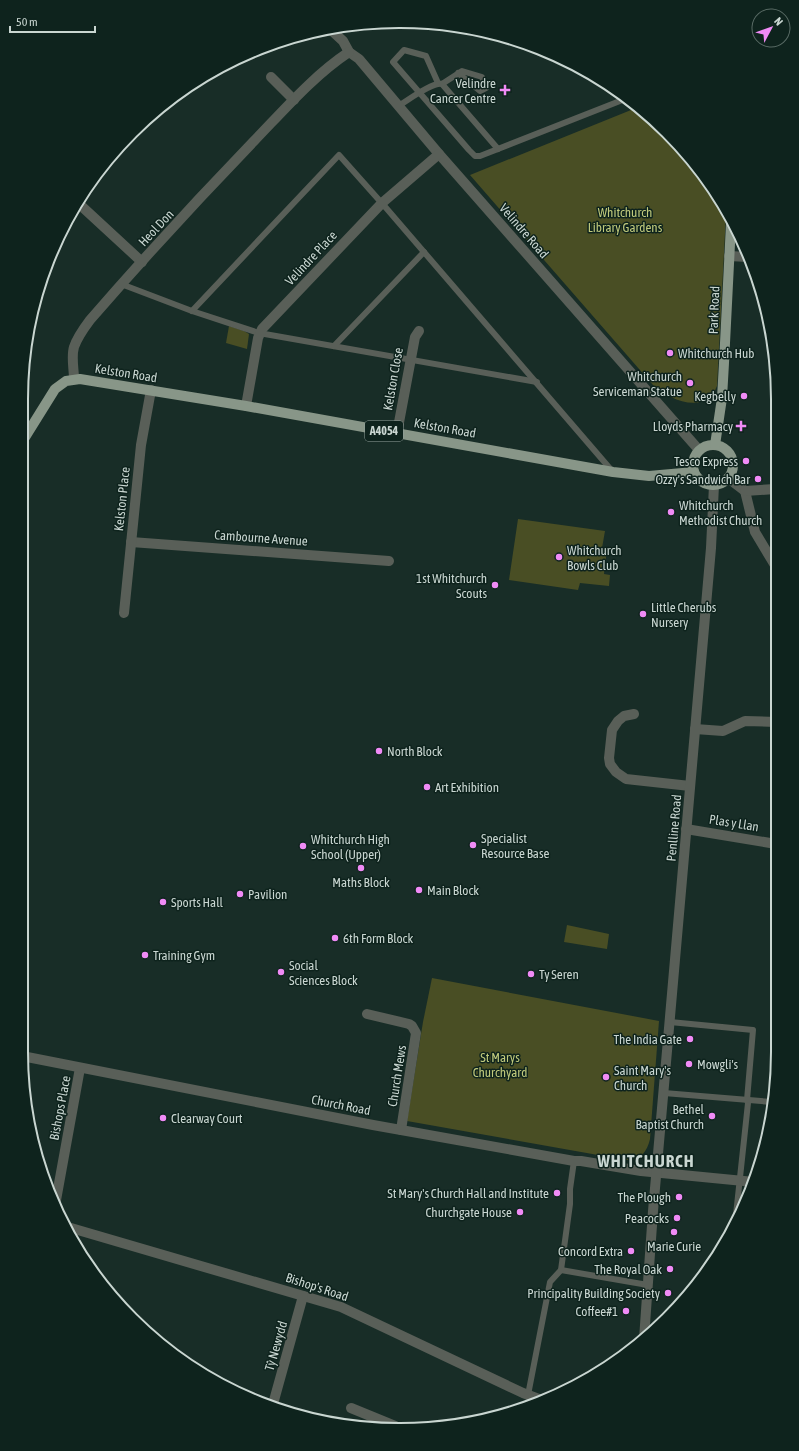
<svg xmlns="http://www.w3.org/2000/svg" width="799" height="1451" viewBox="0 0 799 1451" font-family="'Asap Condensed',sans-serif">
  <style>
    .green { fill: #494e24 }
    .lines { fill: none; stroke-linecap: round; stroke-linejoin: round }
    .service { stroke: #595f58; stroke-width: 6 }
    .minor { stroke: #595f58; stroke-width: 10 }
    .tertiary { stroke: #595f58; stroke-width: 10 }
    .primary { stroke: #889688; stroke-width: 10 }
    .poi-dot { fill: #f08bf6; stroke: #0e231d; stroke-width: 1.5 }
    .labels { text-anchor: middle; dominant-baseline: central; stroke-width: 3; stroke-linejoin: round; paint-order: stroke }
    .shield { fill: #0e231d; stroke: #91a09b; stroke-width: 1 }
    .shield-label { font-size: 12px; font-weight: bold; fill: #c9d6d1 }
    .poi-label { font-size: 13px; fill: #c9d6d1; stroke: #0e231d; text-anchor: start }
    .park-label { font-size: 13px; fill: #c1ca7c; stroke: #0e231d }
    .street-label { font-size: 13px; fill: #c9d6d1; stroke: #0e231d }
    .district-label { font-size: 17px; font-weight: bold; letter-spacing: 1px; fill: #c9d6d1; stroke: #0e231d }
    .rim { fill: none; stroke: #c9d6d1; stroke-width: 2 }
  </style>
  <rect width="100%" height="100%" fill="#182d27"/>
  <!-- green -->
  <g class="green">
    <path d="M636 108 667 132 714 189 726 214 717 386C715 390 714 394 710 397 694 411 666 397 653 385L470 175Z"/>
    <path d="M229 326 244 331 249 334 247 349 226 343Z"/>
    <path d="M518 519 605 531 602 548 607 549 604 574 610 575 609 586 580 583 578 590 509 580Z"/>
    <path d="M567 925 609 934 607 949 564 942Z"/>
    <path d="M432 978 659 1021 650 1139C647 1152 640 1161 626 1160L407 1121 423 1022Z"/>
  </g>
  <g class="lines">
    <!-- service -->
    <g class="service">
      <path d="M438 83 426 56 404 50 393 62 469 150 475 156H480L625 99"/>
      <path d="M442 84 498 149"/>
      <path d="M398 106C407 101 432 82 442 84L462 71 482 77 486 88 480 91 458 73"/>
      <path d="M121 284 192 311 259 333 537 382"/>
      <path d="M192 311 339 155 387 209 613 472"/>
      <path d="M334 346 424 252"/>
      <path d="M670 1022 753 1030 747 1100 748 1103 735 1224"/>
      <path d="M664 1093 772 1102"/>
      <path d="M561 1270 648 1285"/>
      <path d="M528 1395 550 1282 561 1270 570 1204V1189L574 1161"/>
    </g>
    <!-- minor -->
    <g class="minor">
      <path d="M330 29 343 41 349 52 359 59 439 154 699 450"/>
      <path d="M271 77 294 100"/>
      <path d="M77 202 142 262"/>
      <path d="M729 256 748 257"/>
      <path d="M74 379C74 369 71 357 74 347 77 338 84 328 90 320 143 259 198 199 254 141 284 110 313 76 349 52"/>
      <path d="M246 406 258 338 262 329 382 203 439 154"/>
      <path d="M397 433 415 337 419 331"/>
      <path d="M728 478 745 491 755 532 776 567"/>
      <path d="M745 491 775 489"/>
      <path d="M131 542 389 561"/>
      <path d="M124 613 141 445 151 390"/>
      <path d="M634 714 624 716 618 721 612 730 609 758 610 764 616 772 626 779 690 786"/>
      <path d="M695 729 723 731 745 721 776 722"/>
      <path d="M686 829 776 844"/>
      <path d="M367 1014 409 1024 412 1026 416 1033 401 1130"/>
      <path d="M56 1200 80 1068"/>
      <path d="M71 1228 341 1307 523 1393 544 1401"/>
      <path d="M273 1404 303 1296"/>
      <path d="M351 1408 395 1426"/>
    </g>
    <!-- tertiary -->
    <g class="tertiary">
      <path d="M22 1056 373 1125 574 1161H581L641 1171 754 1182"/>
      <path d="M644 1339 653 1211 711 548 714 485"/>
    </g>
    <!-- primary -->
    <g class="primary">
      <path d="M22 442 55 389 66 381 80 379 246 406 613 472 649 476 694 472"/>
      <circle cx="713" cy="465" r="20"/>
      <path d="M715 445 722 398 724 363 731 224"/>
    </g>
  </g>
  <!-- markers -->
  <g class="poi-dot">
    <path d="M503 84h4v4h4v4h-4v4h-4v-4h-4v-4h4z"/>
    <circle cx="670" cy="353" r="4"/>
    <circle cx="690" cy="383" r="4"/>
    <circle cx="744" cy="396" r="4"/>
    <path d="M739 420h4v4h4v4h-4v4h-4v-4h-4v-4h4z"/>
    <circle cx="746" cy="461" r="4"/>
    <circle cx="758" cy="479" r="4"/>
    <circle cx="671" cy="512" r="4"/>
    <circle cx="559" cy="557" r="4"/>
    <circle cx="495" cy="585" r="4"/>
    <circle cx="643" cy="614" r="4"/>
    <circle cx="379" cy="751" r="4"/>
    <circle cx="427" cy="787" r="4"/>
    <circle cx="473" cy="845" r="4"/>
    <circle cx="303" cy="846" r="4"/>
    <circle cx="361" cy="868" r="4"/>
    <circle cx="419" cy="890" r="4"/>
    <circle cx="240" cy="894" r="4"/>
    <circle cx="163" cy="902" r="4"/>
    <circle cx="335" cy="938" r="4"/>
    <circle cx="145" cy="955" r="4"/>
    <circle cx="281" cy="972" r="4"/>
    <circle cx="531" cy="974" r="4"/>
    <circle cx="690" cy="1039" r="4"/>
    <circle cx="689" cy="1064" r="4"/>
    <circle cx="606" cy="1077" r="4"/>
    <circle cx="712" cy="1116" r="4"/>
    <circle cx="163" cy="1118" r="4"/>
    <circle cx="557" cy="1193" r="4"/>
    <circle cx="679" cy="1197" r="4"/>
    <circle cx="520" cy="1212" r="4"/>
    <circle cx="677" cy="1218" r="4"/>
    <circle cx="674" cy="1232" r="4"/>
    <circle cx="631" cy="1251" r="4"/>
    <circle cx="670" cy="1269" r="4"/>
    <circle cx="668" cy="1293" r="4"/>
    <circle cx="626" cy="1311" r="4"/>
  </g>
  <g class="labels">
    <!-- shield labels -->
    <rect class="shield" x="365" y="421" width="38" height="20" rx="3"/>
    <g class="shield-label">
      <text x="384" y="431">A4054</text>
    </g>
    <!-- poi labels -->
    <g class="poi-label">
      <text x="496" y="83" text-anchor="end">Velindre<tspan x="496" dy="15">Cancer Centre</tspan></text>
      <text x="678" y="353">Whitchurch Hub</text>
      <text x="682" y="376" text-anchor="end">Whitchurch<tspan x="682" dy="15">Serviceman Statue</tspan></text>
      <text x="736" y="396" text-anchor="end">Kegbelly</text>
      <text x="733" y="426" text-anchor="end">Lloyds Pharmacy</text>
      <text x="738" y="461" text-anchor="end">Tesco Express</text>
      <text x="750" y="479" text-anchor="end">Ozzy's Sandwich Bar</text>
      <text x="679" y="505">Whitchurch<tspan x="679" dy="15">Methodist Church</tspan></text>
      <text x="567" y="550">Whitchurch<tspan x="567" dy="15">Bowls Club</tspan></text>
      <text x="487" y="578" text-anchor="end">1st Whitchurch<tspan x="487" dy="15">Scouts</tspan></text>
      <text x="651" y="607">Little Cherubs<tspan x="651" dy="15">Nursery</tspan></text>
      <text x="387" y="751">North Block</text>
      <text x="435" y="787">Art Exhibition</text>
      <text x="481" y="838">Specialist<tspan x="481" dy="15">Resource Base</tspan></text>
      <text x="311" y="839">Whitchurch High<tspan x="311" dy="15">School (Upper)</tspan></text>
      <text x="361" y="882" text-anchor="middle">Maths Block</text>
      <text x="427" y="890">Main Block</text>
      <text x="248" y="894">Pavilion</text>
      <text x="171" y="902">Sports Hall</text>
      <text x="343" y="938">6th Form Block</text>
      <text x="153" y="955">Training Gym</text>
      <text x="289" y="965">Social<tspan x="289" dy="15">Sciences Block</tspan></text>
      <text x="539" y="974">Ty Seren</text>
      <text x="682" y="1039" text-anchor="end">The India Gate</text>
      <text x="697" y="1064">Mowgli's</text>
      <text x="614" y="1070">Saint Mary's<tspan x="614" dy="15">Church</tspan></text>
      <text x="704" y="1109" text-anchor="end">Bethel<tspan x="704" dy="15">Baptist Church</tspan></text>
      <text x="171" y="1118">Clearway Court</text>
      <text x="549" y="1193" text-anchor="end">St Mary's Church Hall and Institute</text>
      <text x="671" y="1197" text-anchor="end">The Plough</text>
      <text x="512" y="1212" text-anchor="end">Churchgate House</text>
      <text x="669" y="1218" text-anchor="end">Peacocks</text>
      <text x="674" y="1246" text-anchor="middle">Marie Curie</text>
      <text x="623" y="1251" text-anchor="end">Concord Extra</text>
      <text x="662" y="1269" text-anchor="end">The Royal Oak</text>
      <text x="660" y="1293" text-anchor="end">Principality Building Society</text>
      <text x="618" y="1311" text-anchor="end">Coffee#1</text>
    </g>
    <!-- park labels -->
    <g class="park-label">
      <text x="625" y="212">Whitchurch<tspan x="625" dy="15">Library Gardens</tspan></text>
      <text x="500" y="1057">St Marys<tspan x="500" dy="15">Churchyard</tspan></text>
    </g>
    <!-- street labels -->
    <g class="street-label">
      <text transform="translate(156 228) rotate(-47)">Heol Don</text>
      <text transform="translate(524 231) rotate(49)">Velindre Road</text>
      <text transform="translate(311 258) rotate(-47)">Velindre Place</text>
      <text transform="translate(714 310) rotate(-88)">Park Road</text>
      <text transform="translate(126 373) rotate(9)">Kelston Road</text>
      <text transform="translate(393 379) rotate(-80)">Kelston Close</text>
      <text transform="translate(445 428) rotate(10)">Kelston Road</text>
      <text transform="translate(122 499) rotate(-84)">Kelston Place</text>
      <text transform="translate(261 538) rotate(4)">Cambourne Avenue</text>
      <text transform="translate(734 823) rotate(9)">Plas y Llan</text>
      <text transform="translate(674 828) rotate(-85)">Penlline Road</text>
      <text transform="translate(397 1076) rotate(-81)">Church Mews</text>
      <text transform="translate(341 1105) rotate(11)">Church Road</text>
      <text transform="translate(60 1108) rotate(-79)">Bishops Place</text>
      <text transform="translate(317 1287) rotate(18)">Bishop's Road</text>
      <text transform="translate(276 1346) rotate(-74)">Tŷ Newydd</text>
    </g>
    <!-- district labels -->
    <g class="district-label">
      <text x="646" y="1161">WHITCHURCH</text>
    </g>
  </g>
  <!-- crop -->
  <path d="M0 0H799V1451H0ZM399 28H400A371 371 0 0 1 771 399V1052A371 371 0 0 1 400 1423H399A371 371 0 0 1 28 1052V399A371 371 0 0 1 399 28Z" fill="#0e231d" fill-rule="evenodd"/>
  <path class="rim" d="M399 28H400A371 371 0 0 1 771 399V1052A371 371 0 0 1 400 1423H399A371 371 0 0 1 28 1052V399A371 371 0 0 1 399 28Z"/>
  <!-- north arrow -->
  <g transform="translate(771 28) rotate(49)"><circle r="19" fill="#0e231d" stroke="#596b65"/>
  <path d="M0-3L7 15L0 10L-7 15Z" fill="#f08bf6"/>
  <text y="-6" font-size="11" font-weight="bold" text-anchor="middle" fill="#c9d6d1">N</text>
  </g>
  <!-- scale -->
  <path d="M10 26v6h85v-6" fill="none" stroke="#c9d6d1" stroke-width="2"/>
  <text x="16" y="26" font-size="12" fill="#c9d6d1" stroke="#0e231d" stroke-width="3" paint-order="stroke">50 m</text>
</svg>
